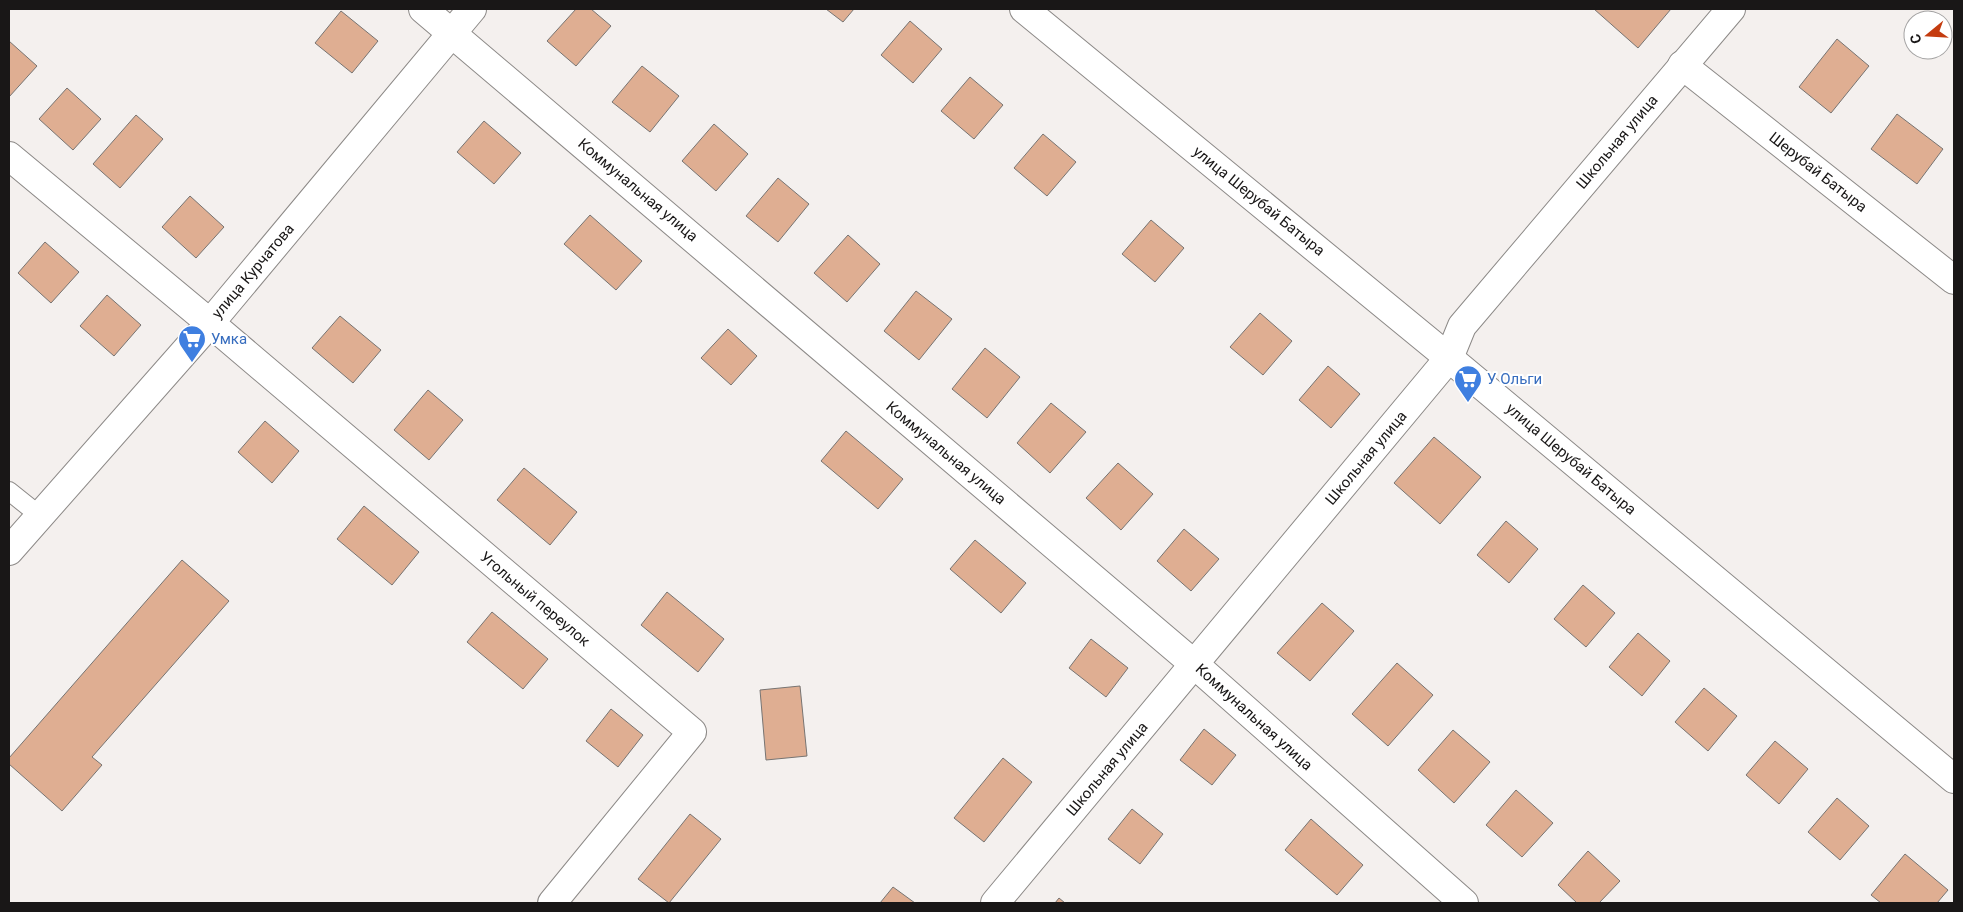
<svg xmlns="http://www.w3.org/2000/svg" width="1963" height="912" viewBox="0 0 1963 912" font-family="Roboto,sans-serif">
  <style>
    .building { fill: #dfae92; stroke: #777472 }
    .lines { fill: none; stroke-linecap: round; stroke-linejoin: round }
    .service-casing { stroke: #8c8987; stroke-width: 20 }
    .minor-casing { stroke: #8c8987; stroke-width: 30 }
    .tertiary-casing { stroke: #8c8987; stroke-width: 30 }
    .service { stroke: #fff; stroke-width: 18 }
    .minor { stroke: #fff; stroke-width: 28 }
    .tertiary { stroke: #fff; stroke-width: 28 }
    .labels { text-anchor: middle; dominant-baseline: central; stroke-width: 4; stroke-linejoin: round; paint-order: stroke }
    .street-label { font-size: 15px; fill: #191717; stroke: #fff }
    .shop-label { font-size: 15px; fill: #366cbe; stroke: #fff; text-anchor: start }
  </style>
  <rect width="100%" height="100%" fill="#f4f0ee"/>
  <!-- building -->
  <g class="building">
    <path d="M576 9H591L611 26 576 66 547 41Z"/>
    <path d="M826 9H854L843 22Z"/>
    <path d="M1594 9H1671L1638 48Z"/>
    <path d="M341 11 378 41 352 73 315 43Z"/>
    <path d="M910 21 942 49 913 83 881 55Z"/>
    <path d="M1837 39 1869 66 1831 113 1799 87Z"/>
    <path d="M9 41 37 66 9 97Z"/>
    <path d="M642 66 679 96 650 132 612 102Z"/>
    <path d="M970 77 1003 105 974 139 941 111Z"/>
    <path d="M67 88 101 119 73 150 39 119Z"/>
    <path d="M1897 114 1943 149 1917 184 1871 149Z"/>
    <path d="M136 115 163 139 120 188 93 164Z"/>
    <path d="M484 121 521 153 494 184 457 152Z"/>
    <path d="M714 124 748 154 716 191 682 161Z"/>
    <path d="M1043 134 1076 162 1047 196 1014 168Z"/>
    <path d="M778 178 809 204 778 242 746 216Z"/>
    <path d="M190 196 224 227 196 258 162 227Z"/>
    <path d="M590 215 642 261 616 290 564 244Z"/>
    <path d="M1151 220 1184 248 1155 282 1122 254Z"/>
    <path d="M848 235 880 264 847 302 814 273Z"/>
    <path d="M45 242 79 272 51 303 18 273Z"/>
    <path d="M916 291 952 319 919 360 884 331Z"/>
    <path d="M107 295 141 325 114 356 80 326Z"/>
    <path d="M1260 313 1292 341 1263 375 1230 347Z"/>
    <path d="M340 316 381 350 353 383 312 348Z"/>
    <path d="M728 329 757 356 731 385 701 358Z"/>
    <path d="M985 348 1020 377 987 418 952 389Z"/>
    <path d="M1328 366 1360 394 1331 428 1299 400Z"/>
    <path d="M428 390 463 420 429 460 394 430Z"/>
    <path d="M1051 403 1086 432 1050 473 1017 443Z"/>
    <path d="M265 421 299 451 272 483 238 452Z"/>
    <path d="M846 431 903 479 878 509 821 461Z"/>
    <path d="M1434 437 1481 477 1440 524 1394 483Z"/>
    <path d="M1118 463 1153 494 1121 530 1086 498Z"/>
    <path d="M524 468 577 512 550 545 497 500Z"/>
    <path d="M364 506 419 552 392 585 337 539Z"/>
    <path d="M1506 521 1538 549 1509 583 1477 555Z"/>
    <path d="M1184 529 1219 559 1191 591 1157 561Z"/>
    <path d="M975 540 1026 583 1001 613 950 569Z"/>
    <path d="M182 560 229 601 92 757 102 765 62 811 9 764V758Z"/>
    <path d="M1583 585 1615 613 1586 647 1554 619Z"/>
    <path d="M667 592 724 639 698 672 641 625Z"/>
    <path d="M1322 603 1354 631 1310 681 1277 653Z"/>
    <path d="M492 612 548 659 523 689 467 642Z"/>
    <path d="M1638 633 1670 661 1642 696 1609 667Z"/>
    <path d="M1091 639 1128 668 1106 697 1069 668Z"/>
    <path d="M1397 663 1433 695 1388 746 1352 714Z"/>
    <path d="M800 686 807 756 766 760 760 690Z"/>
    <path d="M1704 688 1737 716 1708 751 1675 722Z"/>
    <path d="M611 709 643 735 618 767 586 741Z"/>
    <path d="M1204 729 1236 755 1212 785 1180 760Z"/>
    <path d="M1453 730 1490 762 1454 803 1418 770Z"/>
    <path d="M1775 741 1808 769 1779 804 1746 775Z"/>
    <path d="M1003 758 1032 782 984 842 954 818Z"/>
    <path d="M1516 790 1553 823 1522 857 1486 825Z"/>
    <path d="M1837 798 1869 826 1840 860 1808 832Z"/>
    <path d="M1132 809 1163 834 1140 864 1108 839Z"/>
    <path d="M690 814 721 839 669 903 638 879Z"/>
    <path d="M1311 819 1363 865 1337 895 1285 850Z"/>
    <path d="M1588 851 1620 881 1599 903H1577L1558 885Z"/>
    <path d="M1905 854 1948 890 1937 903H1881L1871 895Z"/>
    <path d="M893 887 915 903H880Z"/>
    <path d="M1059 898 1065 903H1055Z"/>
  </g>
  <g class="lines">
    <!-- service casing -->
    <g class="service-casing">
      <path id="service" d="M9 491 39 515"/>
    </g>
    <!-- minor casing -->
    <g class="minor-casing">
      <g id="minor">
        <path d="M423 9 1194 664 1464 903"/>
        <path d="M1682 65 1954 280"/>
        <path d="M9 156 210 323 692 732 552 903"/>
        <path d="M995 903 1449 358 1462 326 1731 9"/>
      </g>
    </g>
    <!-- tertiary casing -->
    <g class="tertiary-casing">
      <g id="tertiary">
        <path d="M1024 9 1449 358 1954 779"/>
        <path d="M9 551 210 323 472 9"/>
      </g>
    </g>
    <!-- service -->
    <use href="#service" class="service"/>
    <!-- minor -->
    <use href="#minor" class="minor"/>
    <!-- tertiary -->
    <use href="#tertiary" class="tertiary"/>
  </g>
  <!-- icons -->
  <defs>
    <g id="supermarket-pin" transform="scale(1.4375)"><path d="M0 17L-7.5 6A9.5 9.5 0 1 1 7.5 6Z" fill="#3f7fe0" stroke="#fff"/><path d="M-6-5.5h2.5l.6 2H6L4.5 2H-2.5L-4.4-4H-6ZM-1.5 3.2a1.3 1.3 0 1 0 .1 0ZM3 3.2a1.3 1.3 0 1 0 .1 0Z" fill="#fff"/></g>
  </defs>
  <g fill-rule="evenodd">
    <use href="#supermarket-pin" x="192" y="339"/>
    <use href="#supermarket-pin" x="1468" y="379"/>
  </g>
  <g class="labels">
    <!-- street labels -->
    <g class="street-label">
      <text transform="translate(1617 142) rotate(-50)">Школьная улица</text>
      <text transform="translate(1818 172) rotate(38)">Шерубай Батыра</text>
      <text transform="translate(638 190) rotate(40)">Коммунальная улица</text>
      <text transform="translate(1259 201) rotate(39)">улица Шерубай Батыра</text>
      <text transform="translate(253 271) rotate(-50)">улица Курчатова</text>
      <text transform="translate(946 453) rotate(40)">Коммунальная улица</text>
      <text transform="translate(1366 458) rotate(-50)">Школьная улица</text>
      <text transform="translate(1571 459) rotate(40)">улица Шерубай Батыра</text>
      <text transform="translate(535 599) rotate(40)">Угольный переулок</text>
      <text transform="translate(1254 717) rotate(42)">Коммунальная улица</text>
      <text transform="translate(1107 769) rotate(-50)">Школьная улица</text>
    </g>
    <!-- shop labels -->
    <g class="shop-label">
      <text x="211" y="339">Умка</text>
      <text x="1487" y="379">У Ольги</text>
    </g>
  </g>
  <!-- border -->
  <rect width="1963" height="912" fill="none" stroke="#191717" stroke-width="20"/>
  <!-- north arrow -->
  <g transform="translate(1928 35) rotate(252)"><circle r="24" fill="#ffffff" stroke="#a3a2a2"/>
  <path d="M0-4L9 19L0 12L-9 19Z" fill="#c43c0f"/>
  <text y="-8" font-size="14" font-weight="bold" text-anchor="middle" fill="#191717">С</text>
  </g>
</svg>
